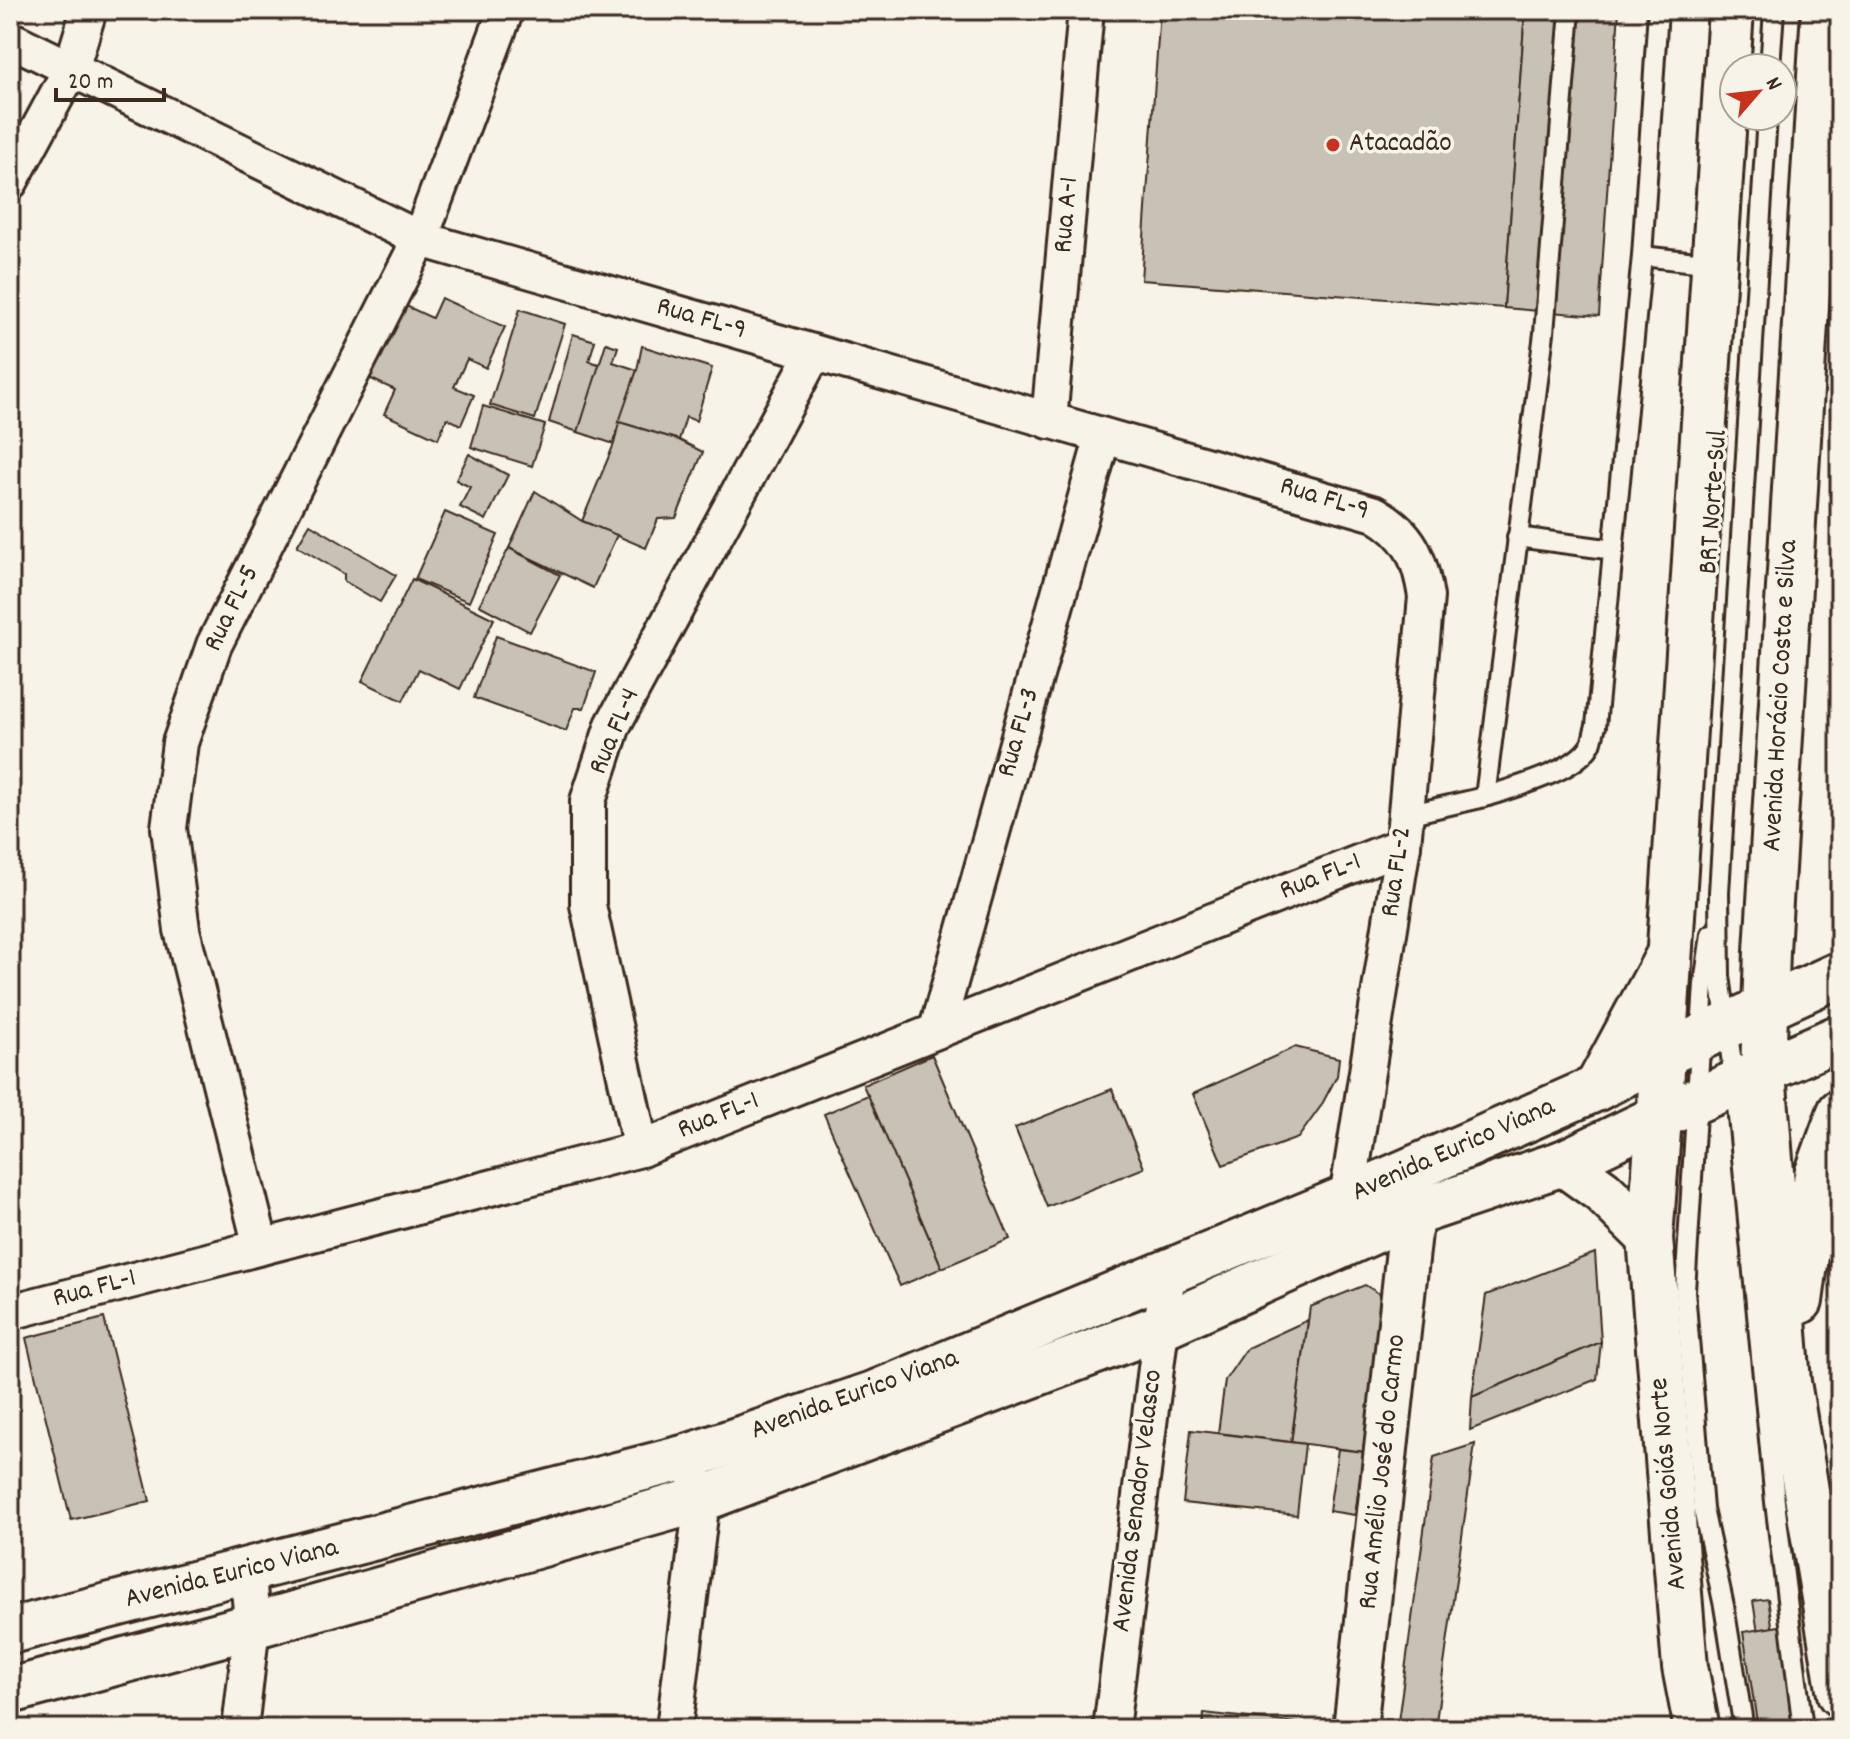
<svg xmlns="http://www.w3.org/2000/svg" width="1850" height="1739" viewBox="0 0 1850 1739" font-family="Dekko,sans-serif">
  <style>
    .building { fill: #c8c1b6; stroke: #3b2a1e; stroke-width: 2 }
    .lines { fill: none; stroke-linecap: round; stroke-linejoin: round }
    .service-casing { stroke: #3b2a1e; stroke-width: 24 }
    .minor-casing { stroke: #3b2a1e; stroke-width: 40 }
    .tertiary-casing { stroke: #3b2a1e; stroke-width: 48 }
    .secondary-casing { stroke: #3b2a1e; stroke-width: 50 }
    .primary-casing { stroke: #3b2a1e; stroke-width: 50 }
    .service { stroke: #f7f3e8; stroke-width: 18 }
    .minor { stroke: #f7f3e8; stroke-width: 34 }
    .tertiary { stroke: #f7f3e8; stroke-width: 42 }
    .secondary { stroke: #f7f3e8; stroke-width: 44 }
    .primary { stroke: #f7f3e8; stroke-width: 44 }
    .poi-dot { fill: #c8321e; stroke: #f7f3e8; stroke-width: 3 }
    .labels { text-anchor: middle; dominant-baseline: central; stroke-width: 7; stroke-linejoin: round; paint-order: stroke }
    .poi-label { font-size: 28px; fill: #3b2a1e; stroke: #f7f3e8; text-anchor: start }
    .street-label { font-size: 28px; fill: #3b2a1e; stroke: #f7f3e8 }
  </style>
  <rect width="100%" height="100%" fill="#f7f3e8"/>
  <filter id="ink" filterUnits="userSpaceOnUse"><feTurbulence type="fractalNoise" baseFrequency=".0125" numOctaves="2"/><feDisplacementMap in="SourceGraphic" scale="16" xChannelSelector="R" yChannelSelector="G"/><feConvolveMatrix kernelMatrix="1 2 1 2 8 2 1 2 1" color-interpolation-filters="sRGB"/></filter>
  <g filter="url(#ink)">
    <!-- building -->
    <g class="building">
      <path d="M1160 10H1525L1504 308 1141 280Z"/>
      <path d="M1525 10H1619L1599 316 1504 308Z"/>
      <path d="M441 298 505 327 486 368 467 359 454 387 474 395 461 425 447 418 438 439 384 414 395 390 369 378 402 304 432 318Z"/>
      <path d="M520 309 565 324 535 419 490 405Z"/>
      <path d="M573 334 595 341 589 361 602 365 578 432 549 422Z"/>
      <path d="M606 343 618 347 613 362 637 370 614 444 578 432Z"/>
      <path d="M642 346 712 368 696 421 686 417 679 440 619 422 637 370Z"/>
      <path d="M483 406 545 425 532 466 471 447Z"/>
      <path d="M619 422 679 440 703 452 676 518 658 519 646 548 582 521 614 444Z"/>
      <path d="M469 454 508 475 486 520 460 507 470 487 456 480Z"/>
      <path d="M535 491 582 521 617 535 593 588 509 548Z"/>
      <path d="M445 512 498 535 469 602 415 579Z"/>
      <path d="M310 524 396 575 380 602 344 581V574L297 546Z"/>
      <path d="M509 548 560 575 530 632 479 605Z"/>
      <path d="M412 579 494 619 460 689 419 669 403 701 362 681Z"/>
      <path d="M496 636 596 672 584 708H575L566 731 474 698Z"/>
      <path d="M1295 1047 1339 1058 1337 1076 1321 1106 1298 1138 1223 1165 1193 1094Z"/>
      <path d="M932 1055 1010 1239 942 1268 863 1085Z"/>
      <path d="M1112 1089 1144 1168 1047 1207 1015 1128Z"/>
      <path d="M868 1095 942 1268 900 1286 824 1114Z"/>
      <path d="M1595 1253 1601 1342 1472 1397 1486 1295Z"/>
      <path d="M1365 1285 1386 1298 1364 1452 1291 1442 1310 1307Z"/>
      <path d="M104 1318 150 1501 71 1520 26 1338Z"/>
      <path d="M1308 1320 1291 1442 1218 1433 1225 1380 1247 1348Z"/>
      <path d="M1601 1342 1597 1379 1470 1430 1472 1397Z"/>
      <path d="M1191 1430 1305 1444 1297 1515 1183 1503Z"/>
      <path d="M1475 1444 1435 1729H1397L1434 1457Z"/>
      <path d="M1338 1449 1364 1452 1355 1515 1329 1511Z"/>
      <path d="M1768 1599 1773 1631 1758 1633 1753 1601Z"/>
      <path d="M1785 1625 1802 1729H1758L1743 1632Z"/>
      <path d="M1204 1713 1305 1724V1729H1203Z"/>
    </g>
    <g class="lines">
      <!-- service casing -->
      <g class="service-casing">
        <g id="service">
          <path d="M1570 10 1544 333 1485 797C1514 787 1576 772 1591 744 1593 739 1594 731 1596 726L1642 256 1658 10"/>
          <path d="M1770 68 1774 10"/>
          <path d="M1767 116 1719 892 1720 976 1735 1085 1775 1502 1803 1729"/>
          <path d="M1642 256 1714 264"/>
          <path d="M1517 537 1614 550"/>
          <path d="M1406 815 1485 797"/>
          <path d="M1711 934 1704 984 1685 1291 1703 1509 1724 1606 1744 1729"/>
        </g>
      </g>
      <!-- minor casing -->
      <g class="minor-casing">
        <g id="minor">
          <path d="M10 39 420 239 1375 514C1410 534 1420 558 1426 597L1403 845 1347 1198"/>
          <path d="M10 182 71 69 89 10"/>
          <path d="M1049 421 1086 10"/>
          <path d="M937 1029 1103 436"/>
          <path d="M641 1149 588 905V801L613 725 814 353"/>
          <path d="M261 1247 182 930 169 828 180 743 214 645 420 239 506 10"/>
          <path d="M10 1312 641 1149 1403 845"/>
          <path d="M240 1729 252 1626 248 1572"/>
          <path d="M674 1729 702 1499 695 1480"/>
          <path d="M1111 1729 1168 1272"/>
        </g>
      </g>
      <!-- tertiary casing -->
      <g class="tertiary-casing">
        <path id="tertiary" d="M1355 1729 1412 1214"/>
      </g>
      <!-- secondary casing -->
      <g class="secondary-casing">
        <g id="secondary">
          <path d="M1763 1073 1767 951 1824 10"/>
          <path d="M1659 1117C1680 748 1709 379 1731 10"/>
        </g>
      </g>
      <!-- primary casing -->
      <g class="primary-casing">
        <g id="primary">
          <path d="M1763 1073 1788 1382 1840 1694"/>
          <path d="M1597 1088 1667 958"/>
          <path d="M1659 1117 1650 1238 1685 1667 1697 1729"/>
          <path d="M1563 1163 1602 1191 1650 1238"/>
          <path d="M1800 1301 1817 1175 1840 1112"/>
          <path d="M10 1631 687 1457 873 1394 1347 1198 1597 1088 1662 1055 1840 974"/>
          <path d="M10 1691 252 1626 702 1499 1160 1327 1412 1214 1563 1163 1659 1117 1840 1037"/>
        </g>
      </g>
      <!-- service -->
      <use href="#service" class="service"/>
      <!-- minor -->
      <use href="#minor" class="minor"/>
      <!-- tertiary -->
      <use href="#tertiary" class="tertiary"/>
      <!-- secondary -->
      <use href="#secondary" class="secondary"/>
      <!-- primary -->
      <use href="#primary" class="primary"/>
    </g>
  </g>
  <!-- markers -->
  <circle class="poi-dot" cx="1333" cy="145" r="8"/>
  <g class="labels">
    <!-- poi labels -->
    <g class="poi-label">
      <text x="1349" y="145">Atacadão</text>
    </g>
    <!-- street labels -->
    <g class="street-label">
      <text transform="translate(1068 215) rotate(-85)">Rua A-1</text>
      <text transform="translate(701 320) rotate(16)">Rua FL-9</text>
      <text transform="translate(1324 500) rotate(17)">Rua FL-9</text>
      <text transform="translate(1715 502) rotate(-86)">BRT Norte-Sul</text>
      <text transform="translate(233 609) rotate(-64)">Rua FL-5</text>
      <text transform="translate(1782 696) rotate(-87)">Avenida Horácio Costa e Silva</text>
      <text transform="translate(616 732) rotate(-67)">Rua FL-4</text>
      <text transform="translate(1020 733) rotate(-74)">Rua FL-3</text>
      <text transform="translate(1398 872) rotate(-82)">Rua FL-2</text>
      <text transform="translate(1321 878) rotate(-22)">Rua FL-1</text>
      <text transform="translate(719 1117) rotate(-22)">Rua FL-1</text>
      <text transform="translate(1454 1151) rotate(-24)">Avenida Eurico Viana</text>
      <text transform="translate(95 1290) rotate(-15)">Rua FL-1</text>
      <text transform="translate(855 1396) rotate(-20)">Avenida Eurico Viana</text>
      <text transform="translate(1384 1472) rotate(-84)">Rua Amélio José do Carmo</text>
      <text transform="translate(1670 1484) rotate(-95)">Avenida Goiás Norte</text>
      <text transform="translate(1139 1501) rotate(-83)">Avenida Senador Velasco</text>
      <text transform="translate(232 1575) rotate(-14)">Avenida Eurico Viana</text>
    </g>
  </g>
  <!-- margin -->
  <rect width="1850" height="1739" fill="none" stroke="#f7f3e8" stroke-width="40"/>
  <rect x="20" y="20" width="1810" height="1699" fill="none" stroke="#3b2a1e" stroke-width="3" filter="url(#ink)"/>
  <!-- north arrow -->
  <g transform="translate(1758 92) rotate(62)"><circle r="38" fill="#f7f3e8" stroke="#aca397" stroke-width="2"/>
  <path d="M0-6L14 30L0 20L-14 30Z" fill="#c8321e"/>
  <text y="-12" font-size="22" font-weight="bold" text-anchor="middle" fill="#3b2a1e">N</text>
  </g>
  <!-- scale -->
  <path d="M56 88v12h108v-12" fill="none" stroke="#3b2a1e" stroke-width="4"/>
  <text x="68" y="88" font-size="24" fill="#3b2a1e" stroke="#f7f3e8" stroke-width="6" paint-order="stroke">20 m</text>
</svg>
